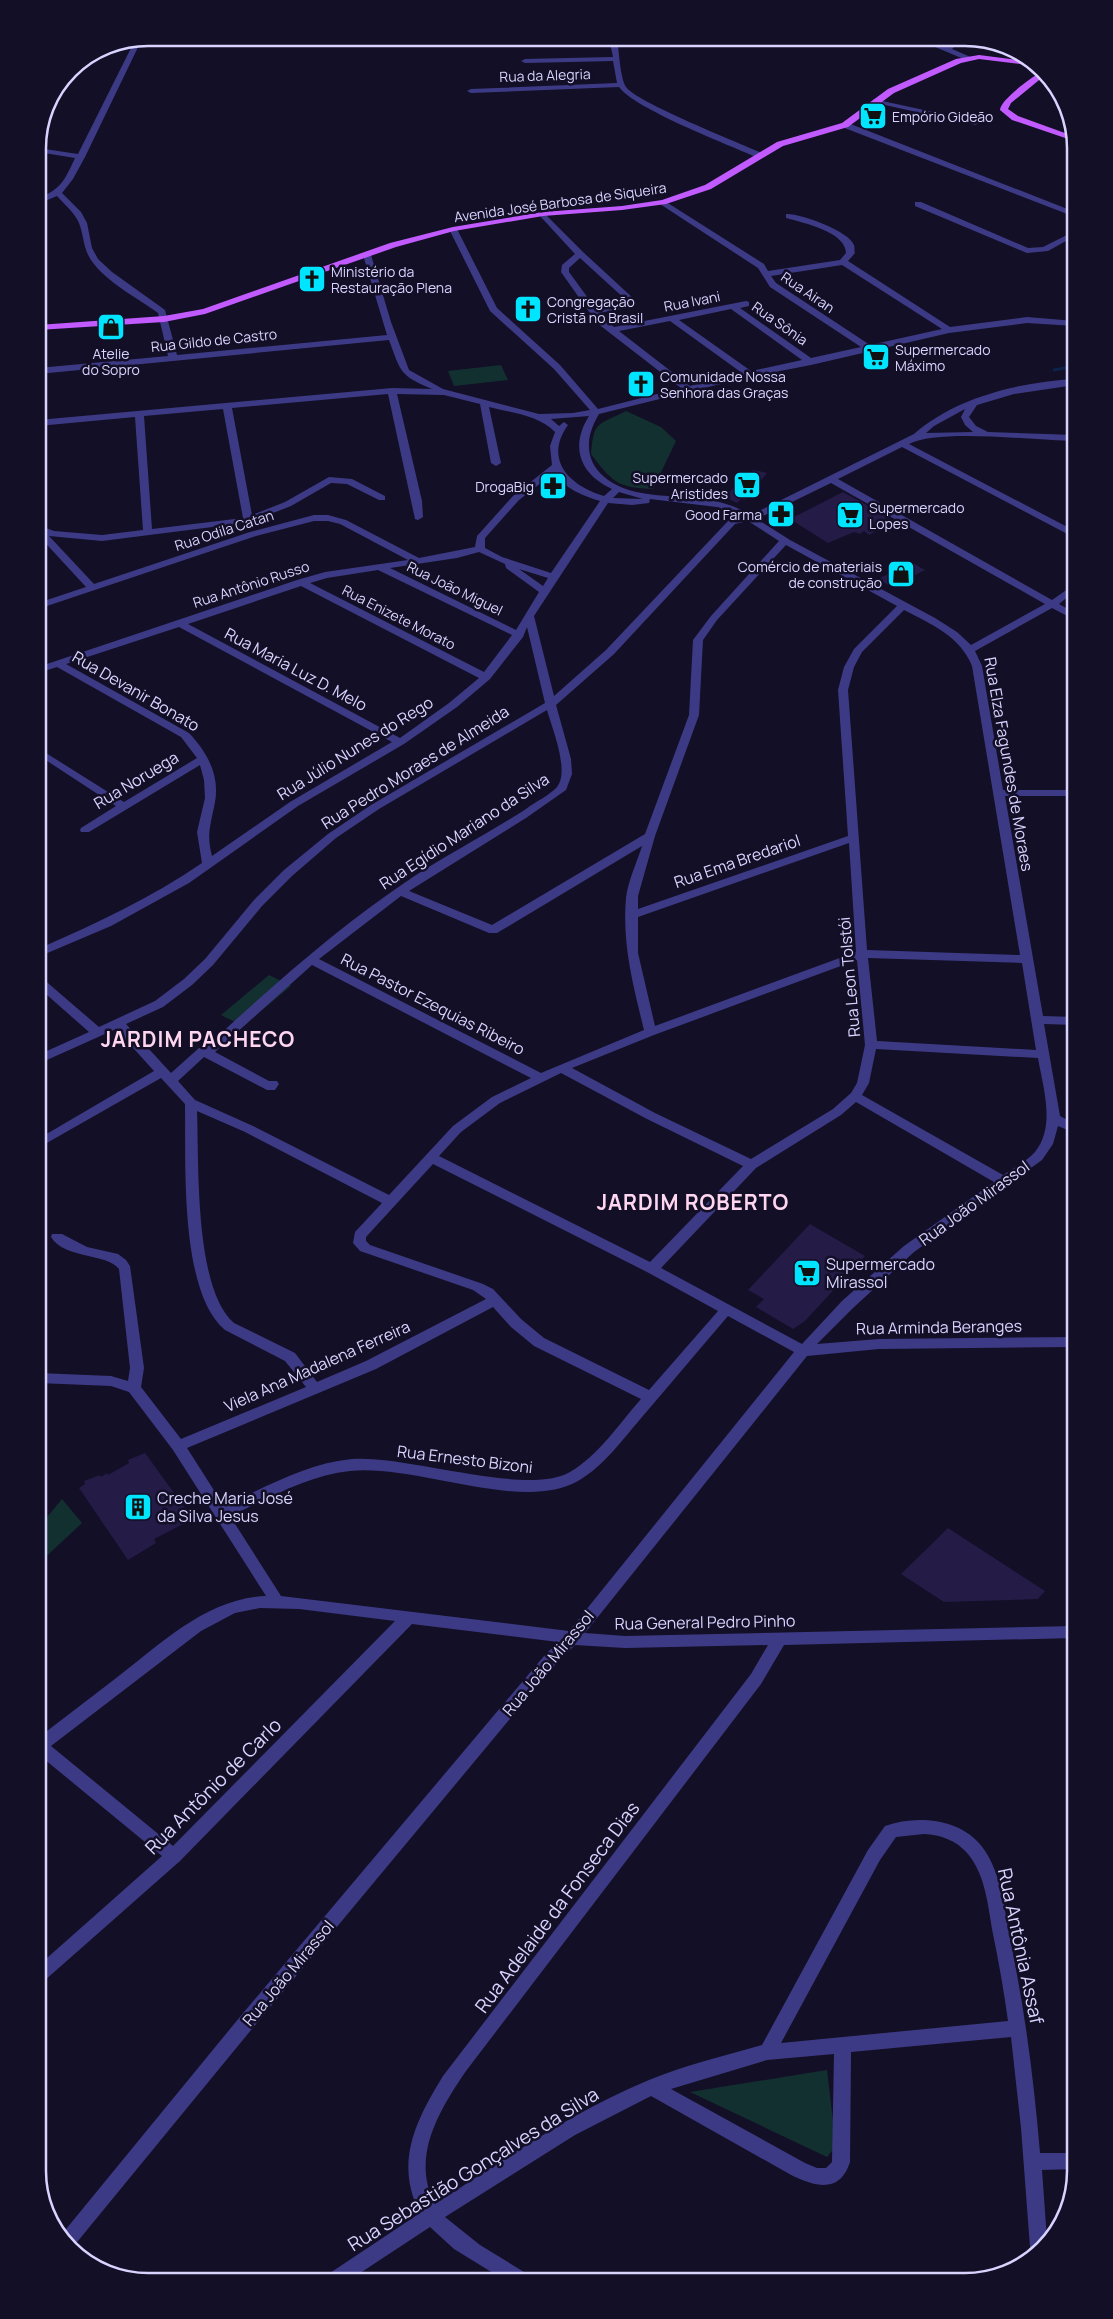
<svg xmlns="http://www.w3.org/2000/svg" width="1113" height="2319" viewBox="0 0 1113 2319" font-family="Manrope,sans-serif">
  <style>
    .green { fill: #12302f }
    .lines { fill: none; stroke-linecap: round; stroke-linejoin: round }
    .stream { stroke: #0c2248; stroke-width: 3 }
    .building { fill: #241b47 }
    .minor { fill: #3d3a85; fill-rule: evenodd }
    .major { fill: #c25bff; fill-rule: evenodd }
    .labels { text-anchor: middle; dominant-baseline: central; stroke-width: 5; stroke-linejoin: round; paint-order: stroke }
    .far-street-label { font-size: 14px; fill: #d9d4ff; stroke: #130f26 }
    .far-poi-label { font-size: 14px; fill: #d9d4ff; stroke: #130f26; text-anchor: start }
    .street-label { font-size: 16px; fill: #d9d4ff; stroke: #130f26 }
    .poi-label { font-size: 16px; fill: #d9d4ff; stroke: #130f26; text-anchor: start }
    .near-street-label { font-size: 19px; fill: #d9d4ff; stroke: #130f26 }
    .district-label { font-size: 21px; font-weight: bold; letter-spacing: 1px; fill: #ffd6f0; stroke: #130f26 }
    .rim { fill: none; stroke: #d9d4ff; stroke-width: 2.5 }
  </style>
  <rect width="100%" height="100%" fill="#130f26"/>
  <!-- green -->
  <g class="green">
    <path d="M501 365 508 380 454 386 448 371Z"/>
    <path d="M626 411 661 427 676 441 653 489C618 488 612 482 591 454 594 420 597 426 626 411Z"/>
    <path d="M269 975 291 986 243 1026 221 1015Z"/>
    <path d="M62 1499 82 1523 38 1564V1528Z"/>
    <path d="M827 2070 836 2146 827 2157 690 2092Z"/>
  </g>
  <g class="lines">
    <!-- stream -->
    <path class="stream" d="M1054 370 1075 366"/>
  </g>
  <!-- building -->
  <g class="building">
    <path d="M753 470 767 473 745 500 741 499 737 503 724 497Z"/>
    <path d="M843 492 890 518 886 526 869 535 864 531 860 534 854 532 828 543 790 519Z"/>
    <path d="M911 562 925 570 892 587 878 579Z"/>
    <path d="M810 1224 865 1256 805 1321 793 1329 756 1307 764 1299 748 1290Z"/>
    <path d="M145 1453 193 1519 154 1539 156 1543 128 1560 79 1488 85 1484 84 1481 100 1475 101 1477 107 1473 108 1475 129 1463 128 1460Z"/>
    <path d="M948 1528 1045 1591 1038 1599 944 1602 901 1574Z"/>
  </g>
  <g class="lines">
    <!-- minor -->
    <g class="minor">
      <path d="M609 38H617C619 50 620 78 626 87 636 102 739 143 762 153V157H756C727 144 635 109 619 87L471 93 467 91 471 89 617 83 613 61 525 63 521 61 525 59 613 57Z"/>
      <path d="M914 38H923L946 47 957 38H964L952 49 973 58 966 60Z"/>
      <path d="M142 39 85 157 73 179 62 193 81 212 87 223 92 248 98 259 112 272 165 310 177 355 387 335 363 255 367 253 371 255 391 322 409 370 443 389 539 414 573 413 590 410 554 369 490 311 449 229 453 227 457 229 497 308 560 365 598 409 681 388 597 323 561 272 562 265 575 254 540 216V212H543L583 252 634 299 633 304 627 308 599 313 614 327 746 301 749 302V306L740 308 811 358 861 347 770 287 758 268 660 204 659 202 663 200 764 264 768 271 840 260 846 253C846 232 804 223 786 218V214C800 213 849 231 854 245 855 248 854 251 855 253L848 261 950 327 1027 317 1075 321V326L1027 323 949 333 811 365 749 377 599 414C574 455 598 485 642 493 662 497 683 496 703 499 720 501 736 506 751 515L914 434C956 397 1020 382 1075 379V385L1014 394 977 405 969 417 976 426 988 432 1075 435V441C1037 441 939 428 909 444L1075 531V538L902 447 838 479 1052 600 1075 584V591L1059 604 1075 613V620L1052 608 975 651 982 666 1003 790H1075V796H1005L1043 1016 1075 1017V1025L1044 1024 1060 1116 1075 1124V1133L1058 1126 1053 1144 1042 1160 914 1252 852 1309 817 1344 879 1339 1075 1337V1347L879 1349 807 1356 585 1633 625 1636 1075 1626V1638L784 1645 761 1684 466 2071C440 2109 410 2157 435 2204 504 2160 573 2111 649 2080 685 2065 724 2056 762 2045L868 1850 885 1826C915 1815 956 1818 978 1842 1001 1867 1004 1907 1010 1939 1025 2010 1034 2081 1040 2153H1075V2169L1042 2170 1047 2240 1032 2252 1030 2247 1021 2128 1011 2037 851 2052 850 2162C840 2193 817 2187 793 2176L651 2096 575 2135 445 2217 480 2245 529 2275 532 2281H506L454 2249 430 2227 348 2281H324L327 2275 420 2213C394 2163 416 2120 443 2076L751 1674 768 1645 625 1648 575 1645 554 1666 251 2030 73 2247 62 2234 239 2018 544 1656 558 1642 412 1624 180 1861 44 1981 38 1984V1966L162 1856 38 1754V1738C65 1717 93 1696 120 1675 163 1642 208 1598 266 1596L173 1450 129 1392 111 1386 38 1383V1373L111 1376 128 1381 130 1368 119 1269C107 1253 64 1259 51 1237L52 1234H62L87 1247 118 1254 126 1260 130 1266 144 1368 141 1387 181 1439 306 1387 285 1361 225 1330C179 1292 186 1161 185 1104L161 1078 38 1148V1139L154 1071 116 1029 38 1064V1055L89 1032 38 987V977L42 978 99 1027 155 1001 184 979 205 959 254 900 284 870 328 834 371 805 545 703 527 627 523 637 490 679 457 707 404 744 298 806 189 883 111 926 38 957V949C95 924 151 898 202 863L197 832 205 798 204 780 200 765 89 832H81L80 830 81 828 116 806 38 755V748L124 802 197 758 181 737 57 667 38 673V667L297 580 325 572 408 560 340 524 328 521H314L256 536 38 609V603L86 587 38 535V525L54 531 102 535 143 530 135 417 38 426V420L392 388 432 389C399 375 401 372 389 340L38 374V368L168 356 158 313C136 297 106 282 91 260 83 248 84 236 79 223 75 213 64 204 57 196L38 204V199C62 188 64 181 75 158L38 152V148L78 154 135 40ZM580 258 626 300V301L621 304 596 309 569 272V268ZM842 265 942 329 870 345 776 283 771 276ZM731 309 802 360 751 371 679 320ZM670 321 742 373 690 386 619 331ZM388 394 415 519 418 520 423 517 422 501 397 394 444 395 480 404 491 463 496 466 501 463 489 407C512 413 538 415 555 432L550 446 552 465 513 496 477 536 475 547 419 558 346 520 328 515H314L250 532 94 584 49 536 102 541 244 523 246 528 249 529 254 526 253 521 291 506 331 483 347 484 379 500H385V496L352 479 329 477 285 502 252 515 232 408ZM223 409 243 518 152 529 144 416ZM965 409 961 417 965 425 973 432 926 433 934 426ZM589 416C570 446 579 474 612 489L604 496C570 486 543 460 568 425L564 422 559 426 551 419ZM555 472C563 488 583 496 600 501L551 573 502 557 485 548V538L519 500ZM831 483 1045 604 971 645 957 632 935 618 790 540 757 519ZM619 492 643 499 613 498ZM650 499 717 507 741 517 729 520 606 650 554 696 534 616 608 503 632 505 649 503ZM748 521 779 541 711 616 693 640 689 715 645 834 492 925 409 891 526 818 566 790 572 774 571 759 556 705 614 654 735 524ZM786 545 897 606 854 649 844 667 838 690 848 836 638 909V896L655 836 699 715 703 640 717 620ZM479 552 505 564 506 568 539 592 516 630 390 568 457 558ZM519 569 548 578 543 586ZM378 570 512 635 484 672 310 583 327 578ZM301 586 479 678 449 703 400 738 188 624ZM904 610C931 624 960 636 972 666L1020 955 867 950 848 690 854 667 862 652ZM179 627 392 742 290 802 212 856C206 834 211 824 215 802 220 775 207 752 189 733L66 664ZM547 710C552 728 570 771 557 787 550 795 535 802 526 809 489 833 450 853 413 877 338 927 271 987 205 1048H199L171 1073 126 1024 163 1007 192 985 213 965 262 906 292 876 336 838 379 809ZM849 843 856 952 655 1026 638 953V917ZM642 846C637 862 628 881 626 898 622 944 633 985 644 1030L541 1073 319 959 401 896 489 933H497ZM868 958 1022 963 1036 1050 877 1041ZM857 960 865 1045 857 1083 851 1093 833 1109 751 1159 655 1113 572 1068 654 1035ZM312 965 531 1078 492 1097 453 1126 389 1195 253 1126 195 1100 178 1081 204 1057 267 1090H275L279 1084 277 1081H269L215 1052ZM876 1049 1038 1058C1043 1088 1056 1126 1035 1152 1027 1161 1013 1168 1003 1175L862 1095 869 1083ZM561 1073 647 1119 743 1166 650 1262 439 1156 461 1132 500 1103ZM856 1102 994 1182 904 1246 842 1301 802 1344 661 1268 756 1168 841 1115ZM197 1111 245 1132 382 1203 355 1232 353 1243 360 1251 473 1290 486 1299 366 1361 317 1382 295 1353 234 1323C194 1289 199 1162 197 1111ZM433 1164 647 1272 718 1311 649 1390 544 1338 521 1319 493 1289 483 1284 370 1245 366 1241V1237ZM493 1307 511 1327 534 1346 641 1399C619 1424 599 1455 570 1472 527 1497 409 1455 352 1459 307 1463 264 1488 224 1506L187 1448 376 1369ZM728 1316 794 1352 569 1631 281 1596 230 1516C268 1499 308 1475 350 1471 417 1464 522 1513 578 1481 604 1466 623 1439 642 1417 671 1383 699 1350 728 1316ZM260 1608 299 1609 395 1621 173 1846 51 1746 201 1631 235 1613ZM924 1834C941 1835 956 1840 968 1854 986 1876 988 1907 993 1934 999 1963 1004 1992 1008 2021L781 2043 880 1860 896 1837ZM834 2054 832 2162 826 2168H817L805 2163 671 2089 767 2060Z"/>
      <path d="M873 99 975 121 979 123 975 125 876 103H873Z"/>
      <path d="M842 123H848L1075 212V217L842 127Z"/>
      <path d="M915 202H921L1028 248 1043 247 1075 231V236L1048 251 1027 253 915 206Z"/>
    </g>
    <!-- major -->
    <g class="major">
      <path d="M979 55 1033 62 1036 66 979 59 961 63 894 93 848 127 783 146 711 189 666 204 622 210 543 216 454 231 396 247 205 314 164 322 38 330V325L164 316 203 309 390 243 453 227 543 212 622 206 662 200 705 185 777 142 842 123 888 89 956 59Z"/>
      <path d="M1041 72 1044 76 1011 103 1008 109 1018 116 1073 136 1074 141 1012 120 1000 110C1000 100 1032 77 1041 72Z"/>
    </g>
  </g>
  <!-- icons -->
  <defs>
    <g id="supermarket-square" transform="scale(1.4375)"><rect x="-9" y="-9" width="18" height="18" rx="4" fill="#00e5ff" stroke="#130f26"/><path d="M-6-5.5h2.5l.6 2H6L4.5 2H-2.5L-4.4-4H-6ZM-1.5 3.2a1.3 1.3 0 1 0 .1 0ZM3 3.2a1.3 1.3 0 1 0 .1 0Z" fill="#111"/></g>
    <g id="church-square" transform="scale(1.4375)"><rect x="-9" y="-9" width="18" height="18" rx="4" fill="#00e5ff" stroke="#130f26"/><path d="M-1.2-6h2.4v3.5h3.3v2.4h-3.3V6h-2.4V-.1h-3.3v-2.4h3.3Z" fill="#111"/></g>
    <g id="shop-square" transform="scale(1.4375)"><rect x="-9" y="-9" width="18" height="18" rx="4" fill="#00e5ff" stroke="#130f26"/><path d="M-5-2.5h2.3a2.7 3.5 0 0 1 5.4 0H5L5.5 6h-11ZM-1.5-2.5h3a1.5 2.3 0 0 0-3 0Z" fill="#111"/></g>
    <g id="pharmacy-square" transform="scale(1.4375)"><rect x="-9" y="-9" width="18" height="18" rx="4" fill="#00e5ff" stroke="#130f26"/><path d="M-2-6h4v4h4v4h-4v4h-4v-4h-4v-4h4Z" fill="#111"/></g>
    <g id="building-square" transform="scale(1.4375)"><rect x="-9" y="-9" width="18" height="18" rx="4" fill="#00e5ff" stroke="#130f26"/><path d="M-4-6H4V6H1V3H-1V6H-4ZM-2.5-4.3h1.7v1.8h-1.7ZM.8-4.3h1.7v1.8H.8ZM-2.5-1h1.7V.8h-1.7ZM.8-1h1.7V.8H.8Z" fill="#111"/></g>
  </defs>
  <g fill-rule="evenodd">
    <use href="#supermarket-square" x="873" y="116"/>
    <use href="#church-square" x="312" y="279"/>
    <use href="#church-square" x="528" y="309"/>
    <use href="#shop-square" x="111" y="327"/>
    <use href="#supermarket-square" x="876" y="357"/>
    <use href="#church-square" x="641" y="384"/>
    <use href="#supermarket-square" x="747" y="485"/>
    <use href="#pharmacy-square" x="553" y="486"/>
    <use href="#pharmacy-square" x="781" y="514"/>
    <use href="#supermarket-square" x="850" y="515"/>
    <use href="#shop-square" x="901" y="574"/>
    <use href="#supermarket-square" x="807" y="1273"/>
    <use href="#building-square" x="138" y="1507"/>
  </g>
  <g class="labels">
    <!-- far-street labels -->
    <g class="far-street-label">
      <text transform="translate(545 75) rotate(-2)">Rua da Alegria</text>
      <text transform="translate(560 202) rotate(-8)">Avenida José Barbosa de Siqueira</text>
      <text transform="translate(808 292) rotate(34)">Rua Airan</text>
      <text transform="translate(692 301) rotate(-11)">Rua Ivani</text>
      <text transform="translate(780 323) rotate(35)">Rua Sônia</text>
      <text transform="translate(214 340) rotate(-6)">Rua Gildo de Castro</text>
      <text transform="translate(224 530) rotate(-18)">Rua Odila Catan</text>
      <text transform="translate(251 584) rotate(-18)">Rua Antônio Russo</text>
      <text transform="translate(455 588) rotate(26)">Rua João Miguel</text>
      <text transform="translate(399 617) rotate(27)">Rua Enizete Morato</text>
    </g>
    <!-- far-poi labels -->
    <g class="far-poi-label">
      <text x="892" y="116">Empório Gideão</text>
      <text x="331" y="271">Ministério da<tspan x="331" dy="16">Restauração Plena</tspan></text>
      <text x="547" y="301">Congregação<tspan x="547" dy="16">Cristã no Brasil</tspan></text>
      <text x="895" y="349">Supermercado<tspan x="895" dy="16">Máximo</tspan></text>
      <text x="111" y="353" text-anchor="middle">Atelie<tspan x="111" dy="16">do Sopro</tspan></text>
      <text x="660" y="376">Comunidade Nossa<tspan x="660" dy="16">Senhora das Graças</tspan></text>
      <text x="728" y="477" text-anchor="end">Supermercado<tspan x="728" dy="16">Aristides</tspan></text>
      <text x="534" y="486" text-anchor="end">DrogaBig</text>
      <text x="869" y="507">Supermercado<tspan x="869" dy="16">Lopes</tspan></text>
      <text x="762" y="514" text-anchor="end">Good Farma</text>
      <text x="882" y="566" text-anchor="end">Comércio de materiais<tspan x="882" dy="16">de construção</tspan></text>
    </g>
    <!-- street labels -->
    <g class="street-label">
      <text transform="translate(296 669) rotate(28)">Rua Maria Luz D. Melo</text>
      <text transform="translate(136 691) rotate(30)">Rua Devanir Bonato</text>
      <text transform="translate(355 748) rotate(-32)">Rua Júlio Nunes do Rego</text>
      <text transform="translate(1009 764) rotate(80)">Rua Elza Fagundes de Moraes</text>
      <text transform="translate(415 767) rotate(-32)">Rua Pedro Moraes de Almeida</text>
      <text transform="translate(136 780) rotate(-31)">Rua Noruega</text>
      <text transform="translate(464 831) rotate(-33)">Rua Egídio Mariano da Silva</text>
      <text transform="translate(737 861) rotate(-19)">Rua Ema Bredariol</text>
      <text transform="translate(849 977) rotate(-95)">Rua Leon Tolstói</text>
      <text transform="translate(433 1004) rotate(27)">Rua Pastor Ezequias Ribeiro</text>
      <text transform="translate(974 1203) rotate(-36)">Rua João Mirassol</text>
      <text transform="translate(939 1327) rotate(-1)">Rua Arminda Beranges</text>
      <text transform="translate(317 1366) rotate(-24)">Viela Ana Madalena Ferreira</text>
      <text transform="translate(465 1459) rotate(7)">Rua Ernesto Bizoni</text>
      <text transform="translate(705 1622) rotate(-1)">Rua General Pedro Pinho</text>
      <text transform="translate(548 1663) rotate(-50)">Rua João Mirassol</text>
      <text transform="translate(288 1973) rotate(-50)">Rua João Mirassol</text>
    </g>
    <!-- poi labels -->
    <g class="poi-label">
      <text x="826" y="1264">Supermercado<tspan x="826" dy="18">Mirassol</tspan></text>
      <text x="157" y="1498">Creche Maria José<tspan x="157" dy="18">da Silva Jesus</tspan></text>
    </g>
    <!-- near-street labels -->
    <g class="near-street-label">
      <text transform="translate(213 1786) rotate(-45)">Rua Antônio de Carlo</text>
      <text transform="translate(557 1907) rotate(-53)">Rua Adelaide da Fonseca Dias</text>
      <text transform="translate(1021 1946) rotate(78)">Rua Antônia Assaf</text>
      <text transform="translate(473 2169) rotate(-32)">Rua Sebastião Gonçalves da Silva</text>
    </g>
    <!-- district labels -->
    <g class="district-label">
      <text x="198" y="1039">JARDIM PACHECO</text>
      <text x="693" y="1202">JARDIM ROBERTO</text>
    </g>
  </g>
  <!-- crop -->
  <path d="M0 0H1113V2319H0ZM148 46H965A102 102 0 0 1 1067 148V2171A102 102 0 0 1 965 2273H148A102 102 0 0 1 46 2171V148A102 102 0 0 1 148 46Z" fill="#130f26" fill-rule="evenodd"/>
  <path class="rim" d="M148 46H965A102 102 0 0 1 1067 148V2171A102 102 0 0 1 965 2273H148A102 102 0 0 1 46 2171V148A102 102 0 0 1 148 46Z"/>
</svg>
